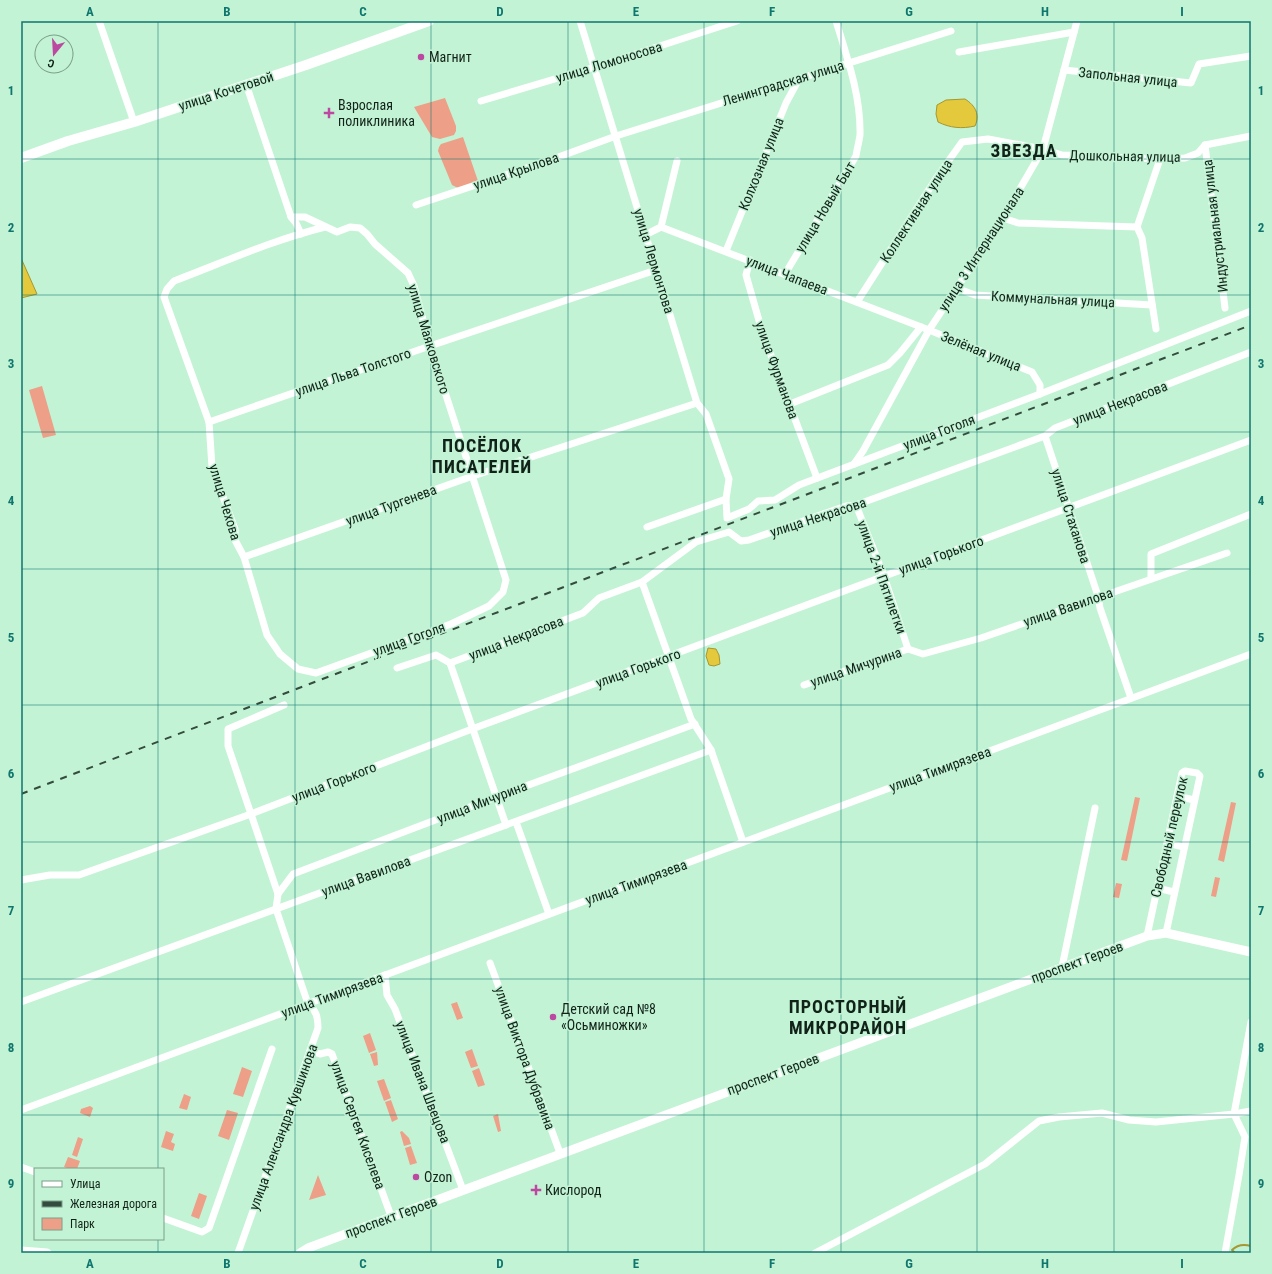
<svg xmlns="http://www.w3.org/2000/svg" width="1272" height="1274" viewBox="0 0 1272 1274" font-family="'Roboto Condensed',sans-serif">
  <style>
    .green { fill: #ee9f87 }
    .water { fill: #e4c93c; stroke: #a59732 }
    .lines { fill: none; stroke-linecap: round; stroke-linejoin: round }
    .stream { stroke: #a59732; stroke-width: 2 }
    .minor { stroke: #fff; stroke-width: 7 }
    .tertiary { stroke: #fff; stroke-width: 9 }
    .secondary { stroke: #fff; stroke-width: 10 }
    .rail { stroke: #344c3e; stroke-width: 2; stroke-dasharray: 7 7; stroke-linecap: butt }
    .grid { fill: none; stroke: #0f766e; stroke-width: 1; stroke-opacity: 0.55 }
    .poi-dot { fill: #bc48a1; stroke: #c3f3d5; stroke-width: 1.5 }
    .labels { text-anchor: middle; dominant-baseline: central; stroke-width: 3; stroke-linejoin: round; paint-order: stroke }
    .poi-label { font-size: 14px; fill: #112319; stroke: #c3f3d5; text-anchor: start }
    .street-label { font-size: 14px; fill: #112319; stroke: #c3f3d5 }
    .district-label { font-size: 18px; font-weight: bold; letter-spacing: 1px; fill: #112319; stroke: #c3f3d5 }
    .neatline { fill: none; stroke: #0f766e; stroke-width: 1.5 }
    .grid-label { font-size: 13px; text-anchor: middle; font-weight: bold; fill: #0f766e }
  </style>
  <rect width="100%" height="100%" fill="#c3f3d5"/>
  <!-- green -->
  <g class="green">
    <path d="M445 98 456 126V131L454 135 440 139 432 137 414 107Z"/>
    <path d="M463 137 478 181 458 188 452 185 438 151 439 147 441 144Z"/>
    <path d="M42 386 56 435 43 438 29 390Z"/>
    <path d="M1135 797 1140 798 1127 861 1121 860Z"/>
    <path d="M1231 802 1236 803 1224 862 1218 860Z"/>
    <path d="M1215 877 1220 878 1216 897 1211 896Z"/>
    <path d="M1116 883 1122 884 1119 898 1113 897Z"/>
    <path d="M457 1002 463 1018 457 1020 451 1004Z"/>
    <path d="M370 1033 376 1050 369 1053 363 1036Z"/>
    <path d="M472 1049 478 1066 471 1068 465 1052Z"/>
    <path d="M377 1052 378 1065 374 1066 370 1054Z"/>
    <path d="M242 1067 252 1071 243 1097 233 1094Z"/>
    <path d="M479 1068 485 1085 478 1087 472 1071Z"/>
    <path d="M384 1079 391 1098 384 1101 377 1081Z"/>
    <path d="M184 1094 191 1097 187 1110 179 1108Z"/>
    <path d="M391 1100 398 1119 392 1122 385 1102Z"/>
    <path d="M90 1106 93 1108 90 1117 80 1113 81 1109Z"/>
    <path d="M227 1110 238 1113 229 1140 218 1136Z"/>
    <path d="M498 1114 501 1131 498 1132 493 1116Z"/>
    <path d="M166 1131 174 1134 171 1142 175 1144 173 1151 161 1147Z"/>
    <path d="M402 1131 409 1138 411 1144 404 1146 400 1132Z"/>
    <path d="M78 1137 83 1139 77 1157 72 1155Z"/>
    <path d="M411 1146 417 1163 410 1165 405 1148Z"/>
    <path d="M68 1157 80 1161 77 1169H70L64 1167Z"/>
    <path d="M318 1175 326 1195 309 1200Z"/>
    <path d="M199 1193 207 1196 199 1219 191 1216Z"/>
  </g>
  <!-- water -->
  <g class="water">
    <path d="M965 99C976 106 980 115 975 126 962 129 950 128 938 122L936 114 937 105 946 100Z"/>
    <path d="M21 258 37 294 21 298Z"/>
    <path d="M708 648 716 649 719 655 720 664 714 666 709 665 706 656Z"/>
  </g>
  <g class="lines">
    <!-- stream -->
    <path class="stream" d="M1235 1253 1232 1250C1237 1245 1244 1244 1251 1246"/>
    <!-- minor -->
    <g class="minor">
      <path d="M99 21 134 122"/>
      <path d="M580 21 697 403 706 414 729 479 726 499"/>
      <path d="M959 52 1074 32"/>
      <path d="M1064 70 1191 83 1199 64 1251 56"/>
      <path d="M246 84 291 217H305L337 232 350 227 360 228 367 234 375 244 408 273 414 286 430 346 506 580 503 592 489 606 451 624 316 673 298 669 280 654 267 635 244 557 235 540V529L212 467 209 422 164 297 167 289 174 281C224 262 273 240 325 227"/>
      <path d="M481 101 595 67 737 21"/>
      <path d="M1205 145 1225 308"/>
      <path d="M416 205 553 159 616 136 951 31"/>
      <path d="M291 217 296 223 301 234"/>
      <path d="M1003 218 1018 223 1137 227"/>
      <path d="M661 227 677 161"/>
      <path d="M645 235 661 227 929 330 1032 372 1040 385V394"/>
      <path d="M726 251 786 103 799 79"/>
      <path d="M750 260 746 275 762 331 817 478"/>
      <path d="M785 274 856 156C857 149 859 142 860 135 861 96 847 57 836 21"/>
      <path d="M956 288 975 295 1152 305"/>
      <path d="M857 302 937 177 962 142 988 139 1043 149 1062 155 1160 159 1185 158 1198 153 1205 145 1251 136"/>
      <path d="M1156 329 1142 238 1137 227 1160 159"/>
      <path d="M790 404 888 365 900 353 921 327"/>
      <path d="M209 422 430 346 656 270"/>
      <path d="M1045 436 1098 596 1100 608 1131 698"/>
      <path d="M854 464 863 451 929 330 1003 218 1043 149 1077 21"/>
      <path d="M856 505 884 576 908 649"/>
      <path d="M647 527 726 499 727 518 749 509 758 501 775 500 799 485 1040 394 1251 311"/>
      <path d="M244 557 473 476 697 403"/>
      <path d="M1151 579V554L1251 514"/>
      <path d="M642 582 691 719 711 750 743 842"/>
      <path d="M908 649 923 654 981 638 1227 553"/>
      <path d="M450 663 506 825"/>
      <path d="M397 668 436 655 450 663 583 613 599 598 642 582 696 542 729 532 741 541 749 540 846 506 856 505 1045 436 1055 428 1251 352"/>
      <path d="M804 685 908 649"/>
      <path d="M284 705 228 729V746L278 894 276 909 308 1004"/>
      <path d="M1177 796 1194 800"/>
      <path d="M516 822 549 914"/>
      <path d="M1167 843 1184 847"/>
      <path d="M21 880 50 875H79L251 814 472 729 1251 440"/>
      <path d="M1157 888 1174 892"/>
      <path d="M278 894 293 874 496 797 695 724"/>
      <path d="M1147 936 1182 773 1185 771 1197 773 1200 776 1166 933"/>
      <path d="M490 963 560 1153"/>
      <path d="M1062 967 1095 808"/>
      <path d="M385 975 387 995 395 1009 463 1190"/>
      <path d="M21 1002 711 750"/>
      <path d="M311 1051 320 1054 328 1052 332 1054 391 1216"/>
      <path d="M21 1110 1251 654"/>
      <path d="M21 1167 35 1172"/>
      <path d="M163 1218 202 1232 209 1228 272 1049"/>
      <path d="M238 1253 318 1028C318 1017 316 1010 308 1004"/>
      <path d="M815 1253 985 1164 1039 1121 1059 1117 1102 1113 1129 1120 1156 1122 1234 1114 1251 1111"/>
      <path d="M1225 1253 1239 1175 1245 1137 1234 1114 1251 1022"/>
    </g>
    <!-- tertiary -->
    <g class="tertiary">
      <path d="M21 1251 47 1253"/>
      <path d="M300 1253 308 1248 1147 936 1166 933 1251 952"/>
    </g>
    <!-- secondary -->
    <path class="secondary" d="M21 158 68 141 134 122 306 65 429 21"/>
    <!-- rail -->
    <path class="rail" d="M21 794 1251 325"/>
  </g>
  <!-- grid -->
  <path class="grid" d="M158 21V1169M295 21V1253M431 21V1253M568 21V1253M704 21V1253M841 21V1253M977 21V1253M1114 21V1253M21 159H1251M21 295H1251M21 432H1251M21 569H1251M21 705H1251M21 842H1251M21 979H1251M21 1115H1251M158 1239V1253"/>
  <!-- markers -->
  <g class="poi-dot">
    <circle cx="421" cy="57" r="4"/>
    <path d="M327 107h4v4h4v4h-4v4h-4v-4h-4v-4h4z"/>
    <circle cx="553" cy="1017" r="4"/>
    <circle cx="416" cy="1177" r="4"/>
    <path d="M534 1184h4v4h4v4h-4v4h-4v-4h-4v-4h4z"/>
  </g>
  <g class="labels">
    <!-- poi labels -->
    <g class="poi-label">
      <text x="429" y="57">Магнит</text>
      <text x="338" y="105">Взрослая<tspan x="338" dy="16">поликлиника</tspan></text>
      <text x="561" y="1009">Детский сад №8<tspan x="561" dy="16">«Осьминожки»</tspan></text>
      <text x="424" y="1177">Ozon</text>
      <text x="545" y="1190">Кислород</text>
    </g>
    <!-- street labels -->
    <g class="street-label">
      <text transform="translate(609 62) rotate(-17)">улица Ломоносова</text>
      <text transform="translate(1128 77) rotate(6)">Запольная улица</text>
      <text transform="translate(783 83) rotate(-17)">Ленинградская улица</text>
      <text transform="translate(226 91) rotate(-18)">улица Кочетовой</text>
      <text transform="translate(1125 156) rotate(1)">Дошкольная улица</text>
      <text transform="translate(761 164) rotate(-68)">Колхозная улица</text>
      <text transform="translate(516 171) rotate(-19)">улица Крылова</text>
      <text transform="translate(825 207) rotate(-59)">улица Новый Быт</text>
      <text transform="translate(916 211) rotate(-57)">Коллективная улица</text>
      <text transform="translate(1215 226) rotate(-97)">Индустриальная улица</text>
      <text transform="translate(981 249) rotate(-57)">улица 3 Интернационала</text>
      <text transform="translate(654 261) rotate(73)">улица Лермонтова</text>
      <text transform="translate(787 275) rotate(21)">улица Чапаева</text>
      <text transform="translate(1053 299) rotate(3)">Коммунальная улица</text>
      <text transform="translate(429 339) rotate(73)">улица Маяковского</text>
      <text transform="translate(981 351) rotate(22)">Зелёная улица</text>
      <text transform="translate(777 370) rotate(70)">улица Фурманова</text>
      <text transform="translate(353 372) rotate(-19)">улица Льва Толстого</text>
      <text transform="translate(1120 403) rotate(-21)">улица Некрасова</text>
      <text transform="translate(939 432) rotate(-21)">улица Гоголя</text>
      <text transform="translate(225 502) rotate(73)">улица Чехова</text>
      <text transform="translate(391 505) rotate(-20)">улица Тургенева</text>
      <text transform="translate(1071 516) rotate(72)">улица Стаханова</text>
      <text transform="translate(818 517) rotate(-18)">улица Некрасова</text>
      <text transform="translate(941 555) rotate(-20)">улица Горького</text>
      <text transform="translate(882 577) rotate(70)">улица 2-й Пятилетки</text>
      <text transform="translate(1068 607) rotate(-19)">улица Вавилова</text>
      <text transform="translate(516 638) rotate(-21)">улица Некрасова</text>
      <text transform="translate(409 639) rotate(-20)">улица Гоголя</text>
      <text transform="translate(856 667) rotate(-19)">улица Мичурина</text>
      <text transform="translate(638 668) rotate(-20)">улица Горького</text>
      <text transform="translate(940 769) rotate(-20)">улица Тимирязева</text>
      <text transform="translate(334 782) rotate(-21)">улица Горького</text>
      <text transform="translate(482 802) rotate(-21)">улица Мичурина</text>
      <text transform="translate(1169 837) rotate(-77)">Свободный переулок</text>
      <text transform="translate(366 876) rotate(-20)">улица Вавилова</text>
      <text transform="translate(636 882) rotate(-20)">улица Тимирязева</text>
      <text transform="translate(1077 962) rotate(-20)">проспект Героев</text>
      <text transform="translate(332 995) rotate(-20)">улица Тимирязева</text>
      <text transform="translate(525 1058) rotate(70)">улица Виктора Дубравина</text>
      <text transform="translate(773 1074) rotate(-20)">проспект Героев</text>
      <text transform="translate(423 1082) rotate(69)">улица Ивана Швецова</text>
      <text transform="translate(358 1125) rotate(70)">улица Сергея Киселева</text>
      <text transform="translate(283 1127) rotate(-70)">улица Александра Кувшинова</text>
      <text transform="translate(391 1217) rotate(-20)">проспект Героев</text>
    </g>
    <!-- district labels -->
    <g class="district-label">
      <text x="1024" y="150">ЗВЕЗДА</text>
      <text x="482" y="445">ПОСЁЛОК<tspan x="482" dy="21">ПИСАТЕЛЕЙ</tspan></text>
      <text x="848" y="1006">ПРОСТОРНЫЙ<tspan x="848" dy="21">МИКРОРАЙОН</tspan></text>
    </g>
  </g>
  <!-- border -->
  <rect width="1272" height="1274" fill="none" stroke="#c3f3d5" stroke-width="44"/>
  <!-- legend -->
  <rect x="34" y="1168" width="130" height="72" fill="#c3f3d5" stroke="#7ca08a"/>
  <rect x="42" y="1181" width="20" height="6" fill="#ffffff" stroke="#7ca08a"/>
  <text x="70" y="1188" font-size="12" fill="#112319">Улица</text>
  <rect x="42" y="1201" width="20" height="6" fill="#344c3e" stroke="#7ca08a"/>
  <text x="70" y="1208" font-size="12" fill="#112319">Железная дорога</text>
  <rect x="42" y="1218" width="20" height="12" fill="#ee9f87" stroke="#7ca08a"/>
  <text x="70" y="1228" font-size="12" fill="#112319">Парк</text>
  <!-- north arrow -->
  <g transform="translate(54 54) rotate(198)"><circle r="19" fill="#c3f3d5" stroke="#7ca08a"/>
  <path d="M0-3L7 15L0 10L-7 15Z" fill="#bc48a1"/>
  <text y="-6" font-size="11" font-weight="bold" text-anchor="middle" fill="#112319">С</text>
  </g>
  <rect x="22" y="22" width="1228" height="1230" class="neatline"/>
  <g class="grid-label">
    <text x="90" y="16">A</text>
    <text x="227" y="16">B</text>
    <text x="363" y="16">C</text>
    <text x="500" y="16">D</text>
    <text x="636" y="16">E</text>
    <text x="772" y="16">F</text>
    <text x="909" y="16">G</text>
    <text x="1045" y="16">H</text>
    <text x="1182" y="16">I</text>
    <text x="11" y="95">1</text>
    <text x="1261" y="95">1</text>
    <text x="11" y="232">2</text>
    <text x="1261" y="232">2</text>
    <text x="11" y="368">3</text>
    <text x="1261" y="368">3</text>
    <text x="11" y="505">4</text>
    <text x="1261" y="505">4</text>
    <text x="11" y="642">5</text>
    <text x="1261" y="642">5</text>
    <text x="11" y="778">6</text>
    <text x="1261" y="778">6</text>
    <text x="11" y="915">7</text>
    <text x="1261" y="915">7</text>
    <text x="11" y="1052">8</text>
    <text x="1261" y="1052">8</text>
    <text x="11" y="1188">9</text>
    <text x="1261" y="1188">9</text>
    <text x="90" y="1268">A</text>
    <text x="227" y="1268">B</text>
    <text x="363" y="1268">C</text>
    <text x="500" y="1268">D</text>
    <text x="636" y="1268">E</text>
    <text x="772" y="1268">F</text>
    <text x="909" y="1268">G</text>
    <text x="1045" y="1268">H</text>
    <text x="1182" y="1268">I</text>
  </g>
</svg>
